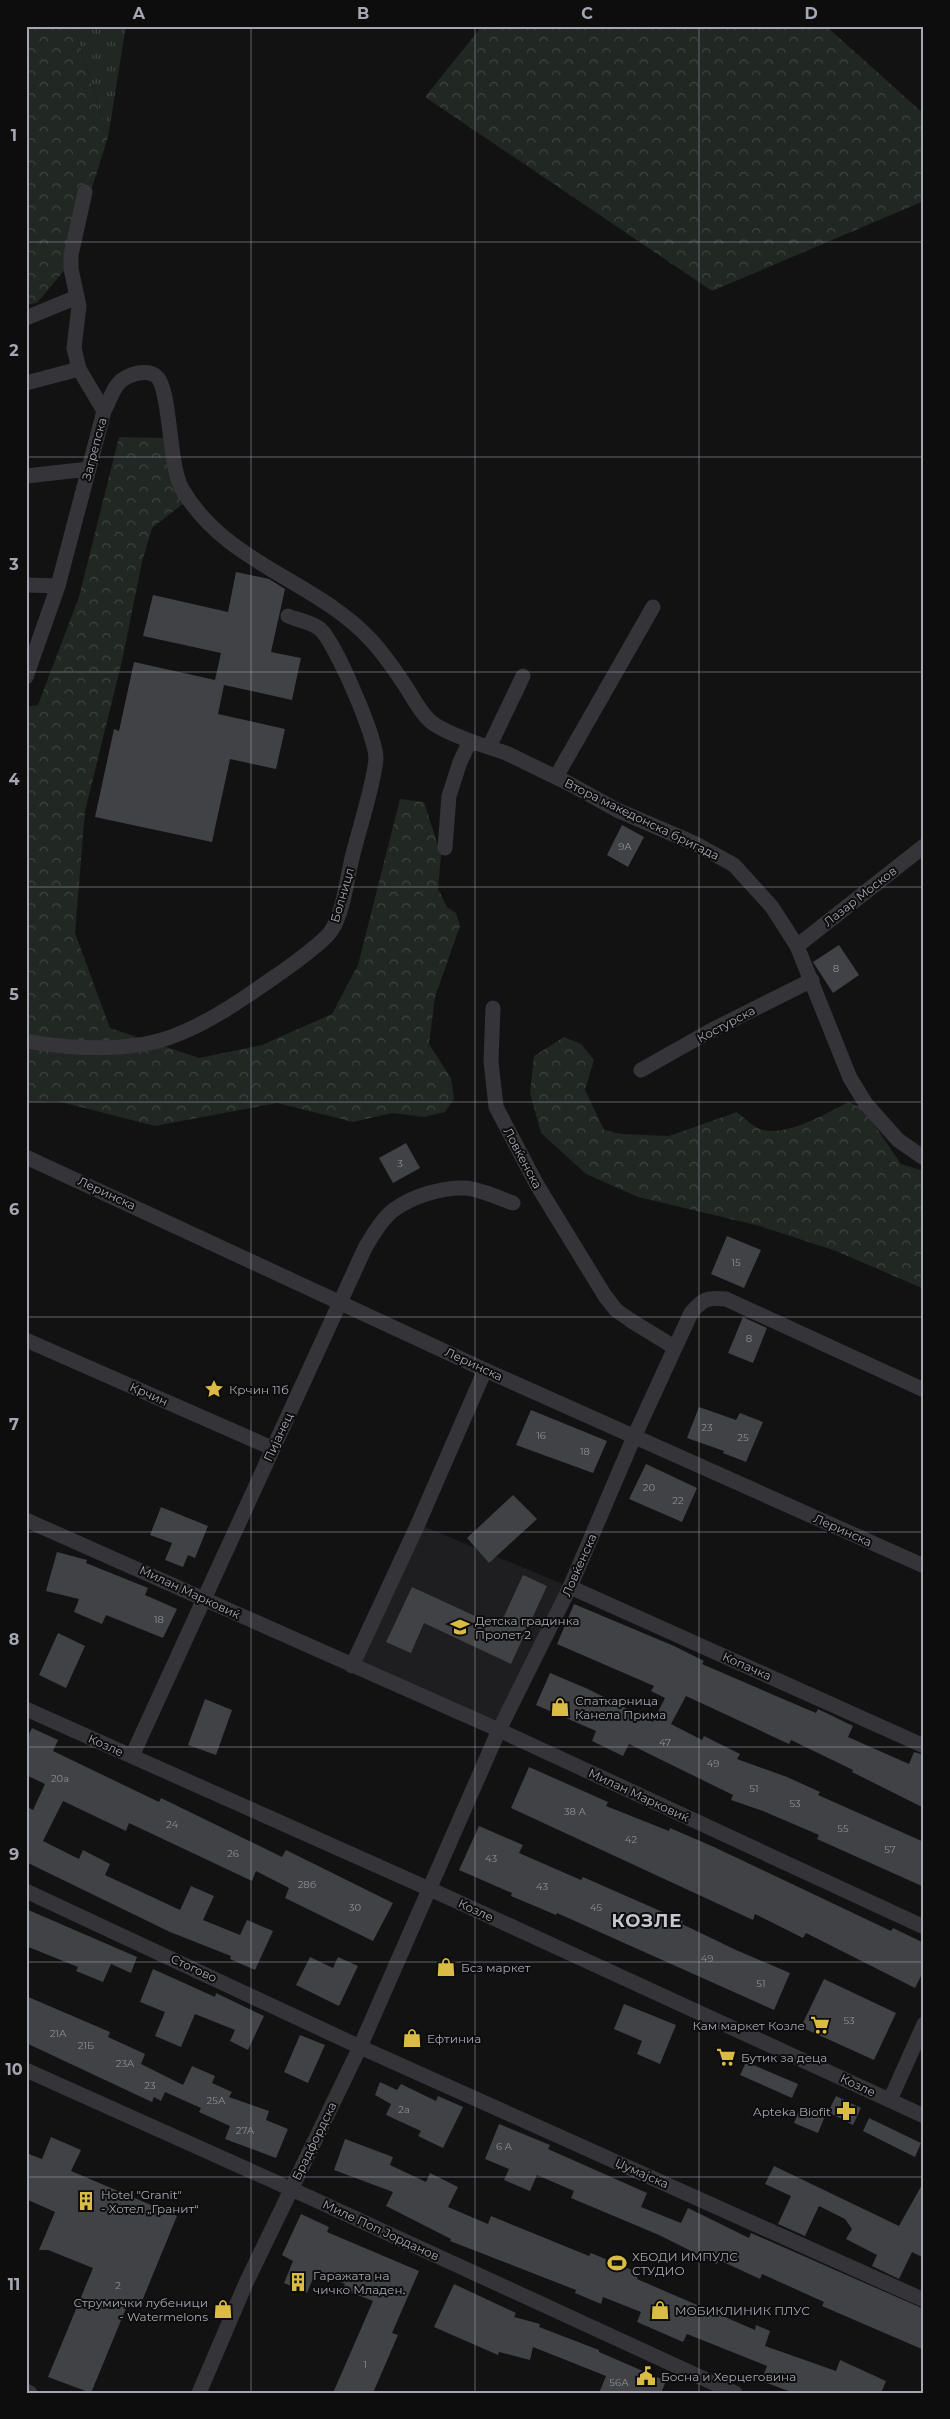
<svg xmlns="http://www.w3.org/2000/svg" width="950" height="2419" viewBox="0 0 950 2419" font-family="Montserrat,sans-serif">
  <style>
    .built { fill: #1e1e20 }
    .grass { fill: url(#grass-tufts) }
    .forest { fill: url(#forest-crowns) }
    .building { fill: #414246 }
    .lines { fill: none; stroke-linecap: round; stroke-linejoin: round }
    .street { stroke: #353539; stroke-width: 15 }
    .grid { fill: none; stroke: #a5a7b2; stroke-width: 1; stroke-opacity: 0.55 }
    .labels { text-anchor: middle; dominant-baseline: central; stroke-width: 4; stroke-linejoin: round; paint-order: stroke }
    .number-label { font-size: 10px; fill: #8c8e97 }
    .street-label { font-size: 12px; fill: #a5a7b2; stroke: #0d0d0e }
    .poi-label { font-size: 12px; fill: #a5a7b2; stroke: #0d0d0e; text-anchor: start }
    .district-label { font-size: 18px; font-weight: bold; letter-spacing: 1px; fill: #c5c6ce; stroke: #0d0d0e }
    .neatline { fill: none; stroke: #a5a7b2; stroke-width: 2 }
    .grid-label { font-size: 16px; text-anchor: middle; font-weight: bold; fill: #a5a7b2 }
  </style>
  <defs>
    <pattern id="grass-tufts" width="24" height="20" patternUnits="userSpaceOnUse" patternTransform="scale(1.25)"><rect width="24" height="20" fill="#212722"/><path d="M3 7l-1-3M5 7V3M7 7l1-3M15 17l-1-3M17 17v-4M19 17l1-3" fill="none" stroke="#3e4440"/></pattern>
    <pattern id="forest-crowns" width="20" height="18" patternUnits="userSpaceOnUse" patternTransform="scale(1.25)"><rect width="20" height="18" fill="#212722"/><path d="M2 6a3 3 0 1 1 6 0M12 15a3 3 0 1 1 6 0" fill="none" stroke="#3e4440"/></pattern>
  </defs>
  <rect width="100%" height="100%" fill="#121213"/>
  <!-- built -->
  <path class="built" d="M418 1524 570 1587 499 1730 352 1666Z"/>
  <!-- grass -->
  <path class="grass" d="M74 26H126L108 137Z"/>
  <!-- forest -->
  <g class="forest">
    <path d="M26 26H74L108 137 67 267 37 303 26 305Z"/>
    <path d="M482 26H826L924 114V201L712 291 425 97Z"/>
    <path d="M119 437 163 438 189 499 152 528 142 562 122 661 85 811 75 933 110 1028 199 1058 262 1045 332 1014 358 965 400 799 424 802 441 855 438 889 447 907 456 913 460 926 435 997 429 1044 451 1078 454 1099 445 1112 424 1117 392 1113 353 1122 277 1103 155 1126 57 1101 26 1102V707L38 705 79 597Z"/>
    <path d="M564 1037 581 1044 594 1060 585 1090 604 1130 621 1134 669 1136 737 1112C743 1117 749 1123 756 1127 779 1141 826 1114 848 1102L863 1108 901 1164 924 1171V1289L836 1251 760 1226 638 1197 586 1174 541 1133 530 1093 534 1056Z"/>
  </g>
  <!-- building -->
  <g class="building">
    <path d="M236 572 269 579 285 589 271 652 301 658 292 700 224 685 218 714 285 729 276 769 230 759 212 842 95 817 114 729 119 731 134 662 215 680 221 653 143 636 153 595 228 612Z"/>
    <path d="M622 825 644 837 628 867 607 855Z"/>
    <path d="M839 945 859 975 833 993 813 962Z"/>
    <path d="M406 1143 420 1168 393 1183 379 1158Z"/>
    <path d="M727 1236 761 1250 744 1288 711 1274Z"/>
    <path d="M743 1317 767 1328 753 1363 728 1353Z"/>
    <path d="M699 1407 736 1420 740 1413 763 1422 746 1462 723 1453 724 1451 687 1438Z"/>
    <path d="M531 1410 607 1441 593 1473 516 1445Z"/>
    <path d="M646 1464 697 1488 682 1522 629 1499Z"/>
    <path d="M513 1495 537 1519 489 1563 467 1538Z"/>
    <path d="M161 1507 208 1526 195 1558 188 1555 183 1567 165 1560 172 1543 150 1535Z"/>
    <path d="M57 1552 87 1560 86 1563 148 1588 145 1595 177 1609 163 1638 106 1615 102 1624 74 1612 79 1599 46 1591Z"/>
    <path d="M523 1575 547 1586 511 1664 424 1623 411 1653 386 1642 412 1587 499 1627Z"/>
    <path d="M574 1604 674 1646 704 1661 702 1664 776 1696 816 1713 818 1709 853 1726 848 1737 909 1764 914 1752 924 1755V1808L852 1772 853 1770 791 1740 789 1744 686 1696 671 1724 702 1740 704 1736 740 1754 737 1759 787 1777 820 1792 818 1795 924 1842V1887L817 1839 819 1835 763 1811 731 1800 733 1795 629 1744 623 1756 592 1741 596 1731 536 1705 550 1673 588 1689 653 1722 665 1698 651 1691 654 1686 557 1644Z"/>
    <path d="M58 1633 85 1646 66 1688 39 1675Z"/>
    <path d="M205 1699 232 1710 216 1755 188 1745Z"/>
    <path d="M32 1728 58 1740 53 1751 159 1802 161 1798 282 1857 286 1850 393 1903 373 1941 285 1898 289 1888 256 1871 252 1881 129 1823 126 1831 63 1801 43 1841 79 1859 83 1850 110 1864 105 1875 180 1910 191 1886 214 1896 203 1920 240 1935 247 1920 273 1931 255 1970 230 1959 231 1956 170 1932 26 1862V1806L33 1810 45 1784 26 1775V1740Z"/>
    <path d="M529 1767 608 1802 606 1806 669 1831 670 1828 714 1847 891 1931 893 1928 924 1943V1970L915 1988 806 1933 803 1938 755 1914 753 1920 511 1808Z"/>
    <path d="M479 1826 523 1845 519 1853 581 1880 583 1877 683 1921 682 1924 736 1950 790 1973 774 2010 557 1913 556 1915 511 1896 512 1893 459 1870Z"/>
    <path d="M26 1909 137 1957 131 1973 111 1964 103 1982 76 1971 78 1967 26 1946Z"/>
    <path d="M310 1957 333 1968 338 1957 358 1966 339 2006 296 1985Z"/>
    <path d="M153 1969 215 1997 216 1993 264 2016 248 2050 230 2041 235 2030 195 2014 181 2047 155 2036 165 2012 140 2002Z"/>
    <path d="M824 1979 896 2013 874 2060 801 2027Z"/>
    <path d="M26 1996 110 2032 108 2037 145 2054 141 2064 183 2085 192 2066 215 2076 212 2083 232 2092 229 2097 269 2111 266 2120 288 2129 276 2158 225 2139 230 2126 199 2112 201 2108 165 2092 161 2101 154 2097 152 2102 26 2043Z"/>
    <path d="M624 2004 676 2025 660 2064 637 2054 642 2041 614 2029Z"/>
    <path d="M300 2035 325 2045 308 2083 284 2072Z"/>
    <path d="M746 2062 798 2084 792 2098 740 2075Z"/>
    <path d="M380 2082 397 2090 401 2084 436 2101 438 2096 463 2107 443 2148 418 2136 421 2131 386 2115 391 2104 375 2095Z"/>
    <path d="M836 2096 861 2108 853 2125 828 2112Z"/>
    <path d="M801 2106 825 2116 818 2133 794 2123Z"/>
    <path d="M869 2118 921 2143 915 2157 863 2131Z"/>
    <path d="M499 2124 550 2145 548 2149 647 2193 641 2207 681 2223 688 2208 749 2238 751 2233 924 2309V2350L822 2306 824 2302 762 2274 760 2279 719 2260 717 2264 659 2235 571 2198 574 2191 537 2175 530 2191 504 2180 509 2169 485 2159Z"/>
    <path d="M51 2137 81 2150 71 2171 177 2216 140 2306 129 2301 91 2393 48 2377 93 2268 48 2250H39L55 2212 26 2199V2153L42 2159Z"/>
    <path d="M345 2139 393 2157 390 2165 426 2182 430 2173 458 2187 448 2207 488 2224 491 2216 589 2256 591 2253 639 2273 637 2279 755 2330 756 2325 770 2331 765 2346 836 2371 840 2360 886 2381 881 2393H794L761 2381 767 2366 687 2334 683 2342 637 2322 641 2312 603 2297 601 2304 575 2293 576 2290 450 2241 451 2239 386 2206 393 2192 334 2170Z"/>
    <path d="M774 2166 899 2226 924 2181V2258L912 2252 899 2279 872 2266 877 2255 846 2239 852 2229 845 2219 819 2206 805 2236 778 2224 791 2196 765 2184Z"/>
    <path d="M301 2214 329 2227 327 2232 419 2271 392 2333 398 2335 373 2393H333L373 2301 343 2289 345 2284 316 2271 307 2293 284 2283 293 2261 282 2255Z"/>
    <path d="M454 2284 516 2313 514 2317 540 2324 539 2327 599 2350V2352L666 2381 661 2393H599L606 2376 533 2347 530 2360 499 2352 498 2355 434 2327Z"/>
  </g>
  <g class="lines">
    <!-- street -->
    <g class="street">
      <path d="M26 318 77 297"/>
      <path d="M26 383 79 369"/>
      <path d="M104 411C109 402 112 391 118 384 125 375 146 368 156 376 171 387 168 464 182 489 226 564 313 579 370 639 384 654 397 673 408 690 414 700 421 713 430 721 442 731 456 735 470 741"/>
      <path d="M26 476 89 469"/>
      <path d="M26 585 58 586"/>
      <path d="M26 677 58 586 104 411 79 369 74 348 79 306 71 269V255L85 192"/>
      <path d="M489 747 523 676"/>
      <path d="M556 777 653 607"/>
      <path d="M445 848 449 796 460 762 470 741 506 753 570 784 617 810 696 844 734 865 772 907 797 946 850 1078 866 1104 898 1140 924 1158"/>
      <path d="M797 946 924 846"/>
      <path d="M493 1008 491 1061 496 1107 537 1185 605 1296 616 1310 630 1320 674 1347"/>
      <path d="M26 1041C69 1049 127 1052 168 1038 206 1025 240 1001 273 978 285 970 324 942 331 931 343 914 347 879 352 858 359 829 373 788 376 759 377 739 335 642 320 629 312 622 297 620 288 616"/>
      <path d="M641 1070 712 1030 812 980"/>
      <path d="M26 1157 485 1370 924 1566"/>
      <path d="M26 1340 272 1448"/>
      <path d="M26 1520 499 1730 924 1927"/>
      <path d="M570 1587 924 1746"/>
      <path d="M352 1666 418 1524 485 1370"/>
      <path d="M26 1709 454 1900 924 2116"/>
      <path d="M132 1756 365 1248C373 1235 382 1218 395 1209 413 1196 443 1187 465 1188 481 1189 498 1198 513 1203"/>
      <path d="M26 1891 360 2047 924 2300"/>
      <path d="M26 2070 311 2198 735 2393"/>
      <path d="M890 2100 924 2024"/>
      <path d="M26 2391 30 2393"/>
      <path d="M199 2393 246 2283 360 2047 499 1730 570 1587 634 1437 691 1313C703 1299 707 1297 726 1299L924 1390"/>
    </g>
  </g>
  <!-- grid -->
  <path class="grid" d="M251 26V2393M475 26V2393M699 26V2393M26 242H924M26 457H924M26 672H924M26 887H924M26 1102H924M26 1317H924M26 1532H924M26 1747H924M26 1962H924M26 2177H924"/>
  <!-- icons -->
  <defs>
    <g id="sight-bare" transform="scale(1.5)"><path d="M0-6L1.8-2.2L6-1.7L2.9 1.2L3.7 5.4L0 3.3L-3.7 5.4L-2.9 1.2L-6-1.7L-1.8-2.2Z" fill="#dabb43" stroke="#0d0d0e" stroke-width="2.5" paint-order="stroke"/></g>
    <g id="school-bare" transform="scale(1.5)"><path d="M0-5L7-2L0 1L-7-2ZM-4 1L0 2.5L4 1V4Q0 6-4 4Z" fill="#dabb43" stroke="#0d0d0e" stroke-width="2.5" paint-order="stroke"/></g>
    <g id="shop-bare" transform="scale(1.5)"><path d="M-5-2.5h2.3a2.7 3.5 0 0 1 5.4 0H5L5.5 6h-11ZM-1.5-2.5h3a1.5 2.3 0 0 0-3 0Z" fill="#dabb43" stroke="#0d0d0e" stroke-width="2.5" paint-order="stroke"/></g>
    <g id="supermarket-bare" transform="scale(1.5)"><path d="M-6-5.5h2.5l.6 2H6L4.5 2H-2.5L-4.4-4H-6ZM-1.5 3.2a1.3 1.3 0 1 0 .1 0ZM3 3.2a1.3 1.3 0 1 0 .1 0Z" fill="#dabb43" stroke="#0d0d0e" stroke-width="2.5" paint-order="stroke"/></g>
    <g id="pharmacy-bare" transform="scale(1.5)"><path d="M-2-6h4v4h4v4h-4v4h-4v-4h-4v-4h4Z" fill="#dabb43" stroke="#0d0d0e" stroke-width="2.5" paint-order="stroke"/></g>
    <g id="building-bare" transform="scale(1.5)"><path d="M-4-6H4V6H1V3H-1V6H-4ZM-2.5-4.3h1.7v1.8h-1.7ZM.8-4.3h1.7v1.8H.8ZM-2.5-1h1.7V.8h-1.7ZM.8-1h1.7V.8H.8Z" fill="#dabb43" stroke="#0d0d0e" stroke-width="2.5" paint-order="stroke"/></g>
    <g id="stadium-bare" transform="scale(1.5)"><path d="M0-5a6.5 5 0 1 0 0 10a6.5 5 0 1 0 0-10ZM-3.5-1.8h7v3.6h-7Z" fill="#dabb43" stroke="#0d0d0e" stroke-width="2.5" paint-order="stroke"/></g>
    <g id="civic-bare" transform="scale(1.5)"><path d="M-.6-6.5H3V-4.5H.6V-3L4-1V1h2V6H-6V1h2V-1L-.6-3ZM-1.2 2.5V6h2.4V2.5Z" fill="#dabb43" stroke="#0d0d0e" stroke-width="2.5" paint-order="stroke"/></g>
  </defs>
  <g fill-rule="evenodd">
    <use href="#sight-bare" x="214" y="1389"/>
    <use href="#school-bare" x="460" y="1627"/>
    <use href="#shop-bare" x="560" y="1707"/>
    <use href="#shop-bare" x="446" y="1967"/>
    <use href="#supermarket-bare" x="820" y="2025"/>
    <use href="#shop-bare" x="412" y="2038"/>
    <use href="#supermarket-bare" x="726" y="2057"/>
    <use href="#pharmacy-bare" x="846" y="2111"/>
    <use href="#building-bare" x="86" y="2201"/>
    <use href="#stadium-bare" x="617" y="2263"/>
    <use href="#building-bare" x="298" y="2282"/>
    <use href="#shop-bare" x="223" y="2309"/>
    <use href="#shop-bare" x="660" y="2310"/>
    <use href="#civic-bare" x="646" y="2376"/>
  </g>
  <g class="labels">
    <!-- number labels -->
    <g class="number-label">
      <text x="625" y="846">9А</text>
      <text x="836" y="968">8</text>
      <text x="400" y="1163">3</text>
      <text x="736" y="1262">15</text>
      <text x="749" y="1338">8</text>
      <text x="707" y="1427">23</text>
      <text x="541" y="1435">16</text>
      <text x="743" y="1437">25</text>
      <text x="585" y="1451">18</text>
      <text x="649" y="1487">20</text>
      <text x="678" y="1500">22</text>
      <text x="159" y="1619">18</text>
      <text x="665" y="1742">47</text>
      <text x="713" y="1763">49</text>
      <text x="60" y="1778">20a</text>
      <text x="754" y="1788">51</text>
      <text x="795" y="1803">53</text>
      <text x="575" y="1811">38 А</text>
      <text x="172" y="1824">24</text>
      <text x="843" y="1828">55</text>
      <text x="631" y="1839">42</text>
      <text x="890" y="1849">57</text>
      <text x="233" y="1853">26</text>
      <text x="491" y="1858">43</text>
      <text x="307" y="1884">28б</text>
      <text x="542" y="1886">43</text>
      <text x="355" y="1907">30</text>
      <text x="596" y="1907">45</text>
      <text x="707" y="1958">49</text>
      <text x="761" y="1983">51</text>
      <text x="849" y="2020">53</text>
      <text x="58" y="2033">21А</text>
      <text x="86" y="2045">21Б</text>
      <text x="125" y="2063">23A</text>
      <text x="150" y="2085">23</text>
      <text x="216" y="2100">25А</text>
      <text x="404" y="2109">2a</text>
      <text x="245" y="2130">27А</text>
      <text x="504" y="2146">6 A</text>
      <text x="118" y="2285">2</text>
      <text x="365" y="2364">1</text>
      <text x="619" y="2382">56А</text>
    </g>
    <!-- street labels -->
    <g class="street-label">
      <text transform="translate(94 449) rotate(-75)">Загрепска</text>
      <text transform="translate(642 819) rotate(26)">Втора македонска бригада</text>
      <text transform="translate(342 895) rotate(-74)">Болницл</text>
      <text transform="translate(860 896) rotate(-38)">Лазар Москов</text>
      <text transform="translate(726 1024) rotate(-28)">Костурска</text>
      <text transform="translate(523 1158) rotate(62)">Ловќенска</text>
      <text transform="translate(107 1193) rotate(25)">Леринска</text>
      <text transform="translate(474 1364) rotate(25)">Леринска</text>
      <text transform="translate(149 1394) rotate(24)">Крчин</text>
      <text transform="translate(278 1437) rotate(-65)">Пијанец</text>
      <text transform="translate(843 1530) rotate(24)">Леринска</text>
      <text transform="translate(579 1565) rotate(-66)">Ловќенска</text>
      <text transform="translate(190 1592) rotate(25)">Милан Марковиќ</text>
      <text transform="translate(747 1666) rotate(24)">Копачка</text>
      <text transform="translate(106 1745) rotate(24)">Козле</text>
      <text transform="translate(639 1795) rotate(25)">Милан Марковиќ</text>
      <text transform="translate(476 1910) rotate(25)">Козле</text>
      <text transform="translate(194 1968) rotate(25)">Стогово</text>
      <text transform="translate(858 2085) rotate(25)">Козле</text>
      <text transform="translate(314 2141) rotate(-64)">Брадфордска</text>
      <text transform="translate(642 2173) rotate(24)">Џумајска</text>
      <text transform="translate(381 2230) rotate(25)">Миле Поп Јорданов</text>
    </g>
    <!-- poi labels -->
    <g class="poi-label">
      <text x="229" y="1389">Крчин 11б</text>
      <text x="475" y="1620">Детска градинка<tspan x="475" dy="14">Пролет 2</tspan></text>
      <text x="575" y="1700">Спаткарница<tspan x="575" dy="14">Канела Прима</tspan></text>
      <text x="461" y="1967">Бсз маркет</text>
      <text x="805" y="2025" text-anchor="end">Кам маркет Козле</text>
      <text x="427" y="2038">Ефтиниа</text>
      <text x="741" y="2057">Бутик за деца</text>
      <text x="831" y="2111" text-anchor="end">Apteka Biofit</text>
      <text x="101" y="2194">Hotel "Granit"<tspan x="101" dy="14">- Хотел „Гранит“</tspan></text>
      <text x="632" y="2256">ХБОДИ ИМПУЛС<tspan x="632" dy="14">СТУДИО</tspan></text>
      <text x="313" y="2275">Гаражата на<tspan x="313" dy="14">чичко Младен.</tspan></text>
      <text x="208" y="2302" text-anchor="end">Струмички лубеници<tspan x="208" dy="14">- Watermelons</tspan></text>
      <text x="675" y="2310">МОБИКЛИНИК ПЛУС</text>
      <text x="661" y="2376">Босна и Херцеговина</text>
    </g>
    <!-- district labels -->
    <g class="district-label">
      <text x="647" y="1921">КОЗЛЕ</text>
    </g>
  </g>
  <!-- border -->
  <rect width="950" height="2419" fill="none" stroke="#0d0d0e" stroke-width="55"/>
  <rect x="28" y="28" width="894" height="2364" class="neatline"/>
  <g class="grid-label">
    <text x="139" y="19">A</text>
    <text x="363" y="19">B</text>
    <text x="587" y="19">C</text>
    <text x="811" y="19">D</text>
    <text x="14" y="141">1</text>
    <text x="14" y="356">2</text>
    <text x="14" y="570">3</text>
    <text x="14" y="785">4</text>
    <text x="14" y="1000">5</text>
    <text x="14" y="1215">6</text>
    <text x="14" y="1430">7</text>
    <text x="14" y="1645">8</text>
    <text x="14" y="1860">9</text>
    <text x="14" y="2075">10</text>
    <text x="14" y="2290">11</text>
  </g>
</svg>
